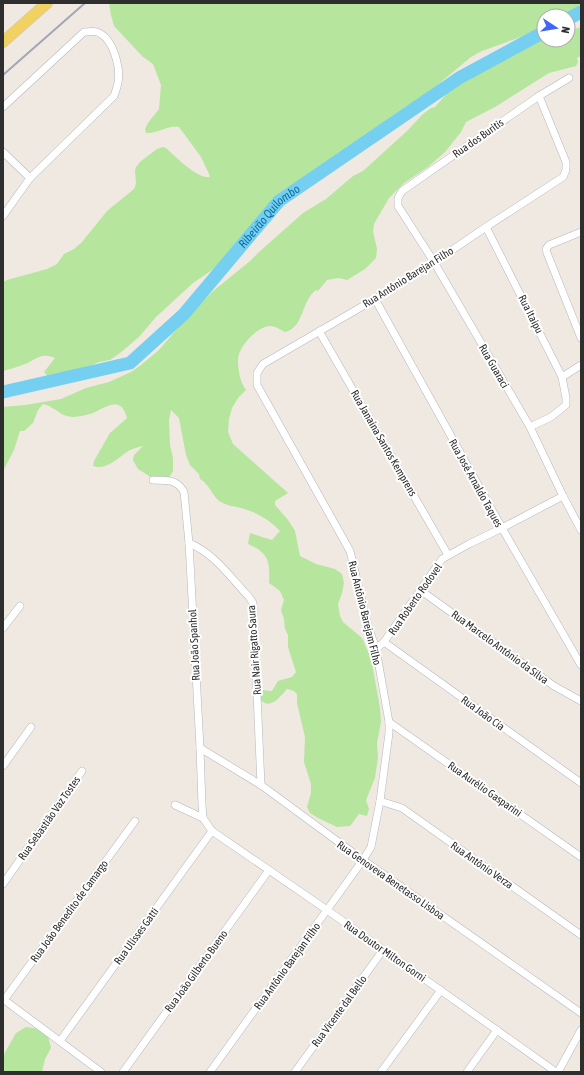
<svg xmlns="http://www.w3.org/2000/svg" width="584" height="1075" viewBox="0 0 584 1075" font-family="'Asap Condensed',sans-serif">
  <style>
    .green { fill: #b6e59e }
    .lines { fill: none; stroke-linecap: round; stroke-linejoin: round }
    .river { stroke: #75cff0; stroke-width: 13 }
    .street-casing { stroke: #b4b7c1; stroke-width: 8 }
    .primary-casing { stroke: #c9c9c9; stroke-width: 12 }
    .street { stroke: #fff; stroke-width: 7 }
    .primary { stroke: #f2d163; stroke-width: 11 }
    .rail { stroke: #a3a6b8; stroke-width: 2 }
    .labels { text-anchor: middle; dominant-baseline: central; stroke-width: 4; stroke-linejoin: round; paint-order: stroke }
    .street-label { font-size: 11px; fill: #2e2e2e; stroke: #fff }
    .water-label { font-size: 12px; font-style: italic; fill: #0d6fa3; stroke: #fff }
  </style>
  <rect width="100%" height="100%" fill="#efe9e1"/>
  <!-- green -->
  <g class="green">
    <path d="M109 3H581V12L568 18V16H544V28L518 38 482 51 471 57 429 92 422 101 411 107 392 122 370 140 333 168 313 180 265 213 232 251 215 268 193 283 156 317 139 337 120 353 110 360 99 362 50 383 52 381 44 372 55 358C41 352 37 359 25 364 18 367 10 369 3 371V282L7 280 47 269 57 264 64 254 74 249 82 242 107 211 134 189 136 184 135 171 136 167 141 161 157 149 163 147 166 148C176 157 197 179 210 177L209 174 201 157 179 127C166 125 158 134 146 133L145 129 148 123 159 109 161 85 153 64 143 57 114 26 111 15Z"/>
    <path d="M581 27V56L577 58 578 62 576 66 549 73 495 107 466 122 461 132 445 152 428 167 404 183 389 198 374 224 373 231 377 249 376 258 365 269 347 280 339 278 327 280 318 291 316 290C301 301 304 328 285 332 281 330 275 326 271 326 257 326 238 347 238 360 238 370 240 382 246 390L238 398 232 408 229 419 228 432 233 444 288 493 275 501V505L288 520 295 531 300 556 316 564 335 569 342 574 344 583 342 593 338 604 340 616 343 622 362 638 371 658 380 708 381 722 377 743 378 757 375 778 366 800 369 809 367 816 359 814 350 826 337 827 318 818 310 813 307 807 311 793V784L304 762 305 737 297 703V694L294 691 287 689C279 698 268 713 258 696L259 690 272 691 278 681 292 677 296 672 288 647V635L285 629 284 619 281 610 284 600 280 591 269 583C270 562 269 553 248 544L250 533 262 537 272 540 280 531C270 520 256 512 241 508 233 506 224 505 218 500 211 493 208 483 200 479L199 474 190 465 186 455 179 418 171 410 169 420 170 445 173 458V471L167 481H157L138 469 133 460 134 455 143 446C139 447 134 448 130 450 119 456 108 471 93 466L94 461 110 433 127 418C121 395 108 406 93 413 88 415 80 416 75 417 59 417 55 406 43 404L38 410 33 423 24 431H20L14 450 3 471V407L25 405 61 399 86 388 109 382 131 372 141 365 159 350 187 317 212 292 250 261 258 253 303 213 326 199 353 176 363 171 407 131 423 114 431 108 435 107 456 83 480 65 529 43 544 40H568V31Z"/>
    <path d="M26 1027 39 1029 48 1036 51 1048 45 1059 42 1072H3V1056L16 1033Z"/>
  </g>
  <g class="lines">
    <!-- river -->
    <g class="river">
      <path d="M568 19 581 12"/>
      <path id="s1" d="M3 392 130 363 184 314 279 201 459 78 544 32"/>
    </g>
    <!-- street casing -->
    <g class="street-casing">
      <g id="street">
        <path d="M569 78 539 96 402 191 398 198V206L434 262 530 427 563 496 581 530"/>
        <path d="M3 107 84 32C88 32 94 31 97 32 114 38 122 71 117 87 116 90 115 93 114 96L30 178 3 216"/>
        <path d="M3 152 30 178"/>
        <path d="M486 227 562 377 566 398V405L551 417 530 427"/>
        <path d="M581 232 549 245 546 249 547 253 581 338"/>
        <path d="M375 299 502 528 581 665"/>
        <path d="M319 331 448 555"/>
        <path d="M562 377 581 365"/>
        <path d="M153 480C167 481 176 478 184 492L189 543 200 748 202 805 203 818 212 831 327 910 556 1072"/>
        <path d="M189 543C215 554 230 577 249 597L253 603 261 785"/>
        <path d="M420 590 554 686 581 701"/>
        <path d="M3 628 20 606"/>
        <path d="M384 642 581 783"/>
        <path d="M376 649 384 642 442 559 469 544 502 528 563 496"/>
        <path d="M389 722 581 857"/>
        <path d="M200 748 261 785 363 860 581 1013"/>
        <path d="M3 766 31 727"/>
        <path d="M380 801 402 808 581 935"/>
        <path d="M175 805 203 818"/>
        <path d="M3 884 82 771"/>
        <path d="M3 999 101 1072"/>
        <path d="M4 1000 135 821"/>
        <path d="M60 1041 212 831"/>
        <path d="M123 1072 269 870"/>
        <path d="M210 1072 363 860 371 847 380 801 389 733V722L376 649 368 626 350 551 257 385V373L263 364 375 299 439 259 486 227 563 177 566 170V162L539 96"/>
        <path d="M295 1072 383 950"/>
        <path d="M381 1072 441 990"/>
        <path d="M467 1072 497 1030"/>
        <path d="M558 1072 581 1030"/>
      </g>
    </g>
    <!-- primary casing -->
    <g class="primary-casing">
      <path id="primary" d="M3 42 47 3"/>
    </g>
    <!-- street -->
    <use href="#street" class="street"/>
    <!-- primary -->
    <use href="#primary" class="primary"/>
    <!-- rail -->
    <path class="rail" d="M3 75 85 3"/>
  </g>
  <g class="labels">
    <!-- street labels -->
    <g class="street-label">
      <text transform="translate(478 138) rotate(-35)">Rua dos Buritis</text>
      <text transform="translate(408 277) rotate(-32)">Rua Antônio Barejan Filho</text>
      <text transform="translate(531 314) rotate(63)">Rua Itaipu</text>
      <text transform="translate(494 366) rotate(60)">Rua Guaraci</text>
      <text transform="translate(384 443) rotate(60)">Rua Janaína Santos Kemprens</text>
      <text transform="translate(476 483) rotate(61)">Rua José Arnaldo Taques</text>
      <text transform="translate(415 599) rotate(-55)">Rua Roberto Rodovel</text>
      <text transform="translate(365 613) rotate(76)">Rua Antônio Barejam Filho</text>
      <text transform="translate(194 645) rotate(-93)">Rua João Spanhol</text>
      <text transform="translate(500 647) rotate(36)">Rua Marcelo Antônio da Silva</text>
      <text transform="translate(254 650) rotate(-94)">Rua Nair Rigatto Saura</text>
      <text transform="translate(483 713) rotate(36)">Rua João Cia</text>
      <text transform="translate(485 789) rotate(35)">Rua Aurélio Gasparini</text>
      <text transform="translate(49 818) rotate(-55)">Rua Sebastião Vaz Tostes</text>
      <text transform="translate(482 865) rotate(35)">Rua Antônio Verza</text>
      <text transform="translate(391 880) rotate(35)">Rua Genoveva Benetasso Lisboa</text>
      <text transform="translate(69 911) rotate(-54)">Rua João Benedito de Camargo</text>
      <text transform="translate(136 936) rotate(-54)">Rua Ulisses Gatti</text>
      <text transform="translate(385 951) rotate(35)">Rua Doutor Milton Gorni</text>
      <text transform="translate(287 966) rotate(-54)">Rua Antônio Barejan Filho</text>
      <text transform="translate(196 971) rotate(-54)">Rua João Gilberto Bueno</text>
      <text transform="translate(339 1011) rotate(-54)">Rua Vicente dal Bello</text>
    </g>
    <!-- water labels -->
    <g class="water-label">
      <text stroke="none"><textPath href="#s1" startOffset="333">Ribeirão Quilombo</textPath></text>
    </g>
  </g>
  <!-- border -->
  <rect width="584" height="1075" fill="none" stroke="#2e2e2e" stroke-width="8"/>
  <!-- north arrow -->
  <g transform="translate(556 28) rotate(102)"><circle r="19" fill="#ffffff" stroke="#ababab"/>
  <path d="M0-3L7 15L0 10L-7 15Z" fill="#4264fb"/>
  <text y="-6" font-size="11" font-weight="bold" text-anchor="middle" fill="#2e2e2e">N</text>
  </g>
</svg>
